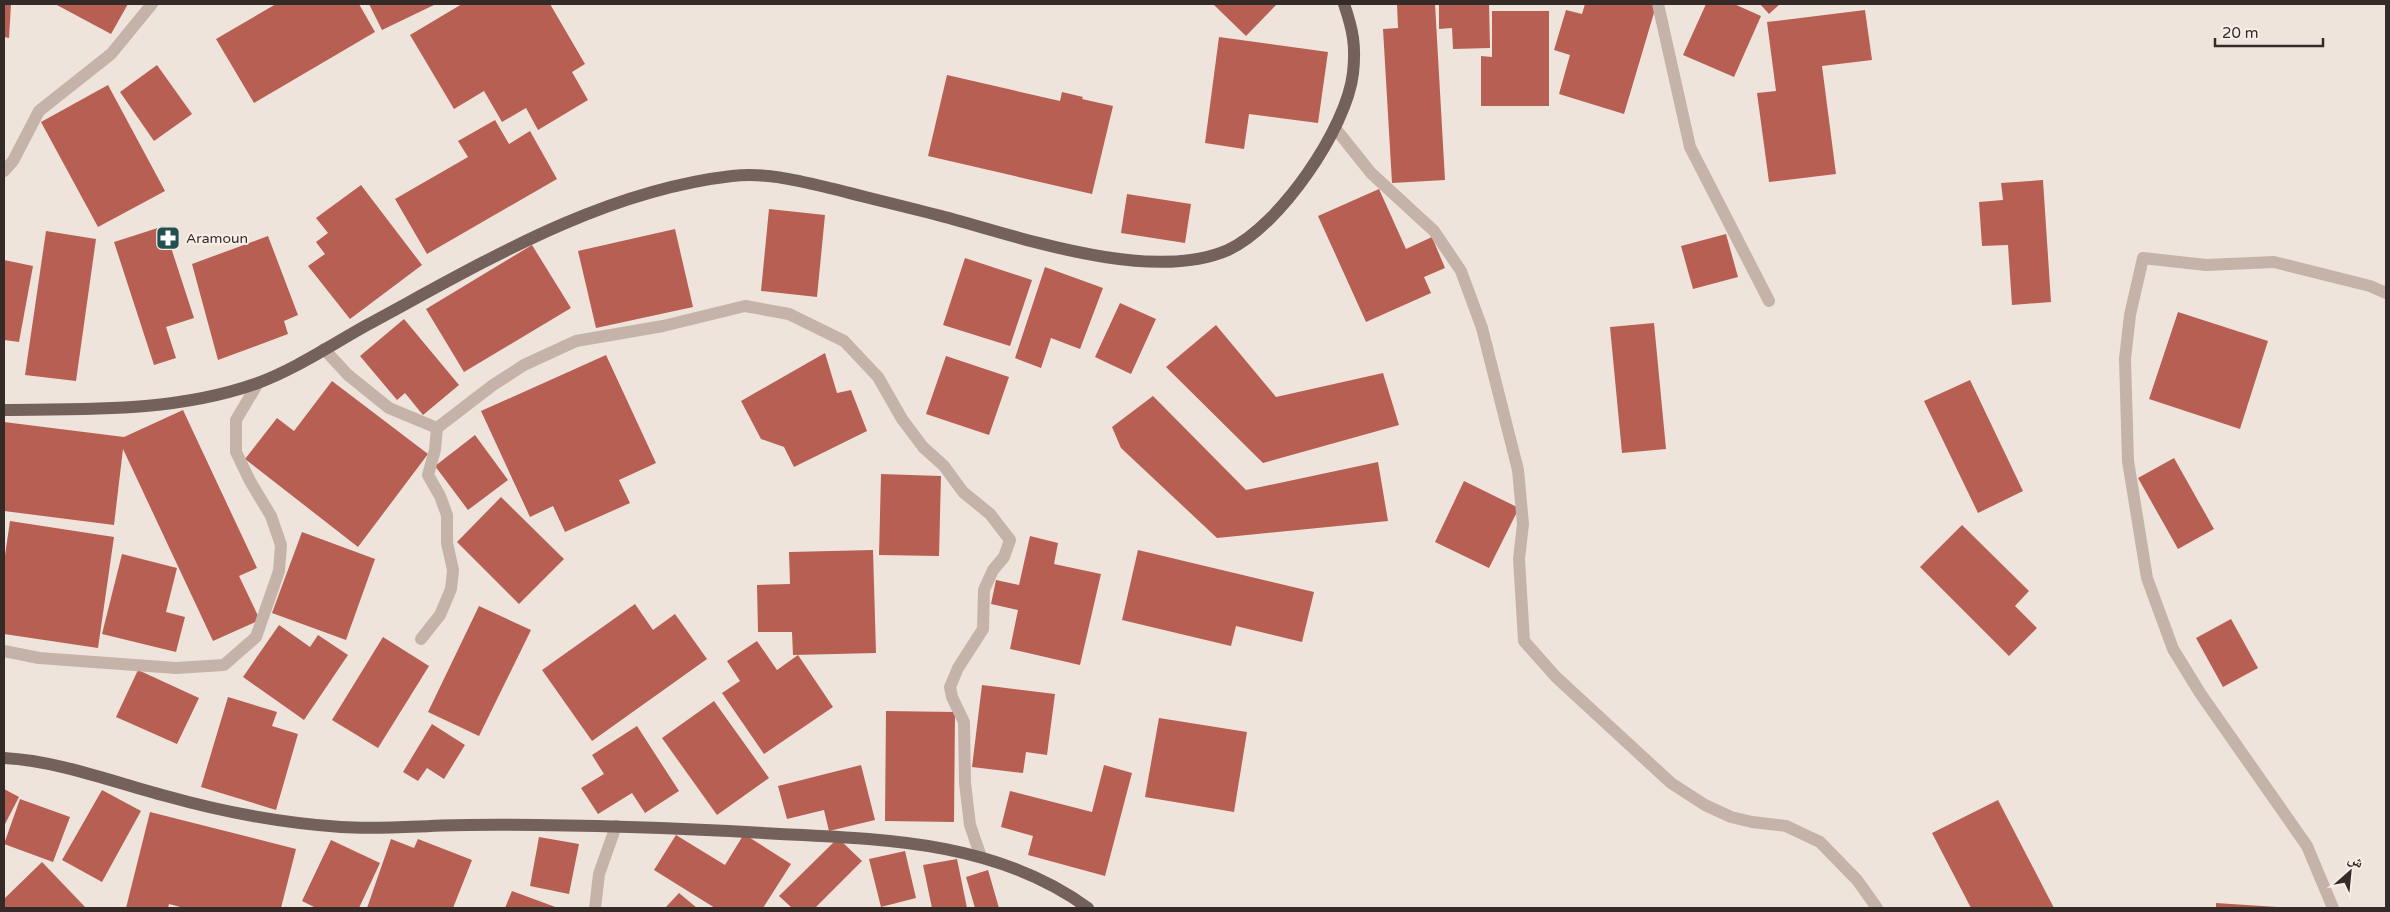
<svg xmlns="http://www.w3.org/2000/svg" width="2390" height="912" viewBox="0 0 2390 912" font-family="'Varela Round','Noto Naskh Arabic',sans-serif">
  <style>
    .building { fill: #b75f52 }
    .lines { fill: none; stroke-linecap: round; stroke-linejoin: round }
    .minor { stroke: #c5b3aa; stroke-width: 12 }
    .major { stroke: #74615b; stroke-width: 12 }
    .labels { text-anchor: middle; dominant-baseline: central; stroke-width: 4; stroke-linejoin: round; paint-order: stroke }
    .poi-label { font-size: 14px; fill: #342b28; stroke: #f7eee8; text-anchor: start }
  </style>
  <rect width="100%" height="100%" fill="#efe4dc"/>
  <!-- building -->
  <g class="building">
    <path d="M4 4H11L9 38 4 37Z"/>
    <path d="M55 4H128L111 34Z"/>
    <path d="M276 4H359L375 32 254 103 216 39Z"/>
    <path d="M369 4H436L382 30Z"/>
    <path d="M462 4H550L585 64 572 72 588 100 538 130 526 108 502 122 484 91 454 109 410 35Z"/>
    <path d="M1213 4H1274L1276 5 1246 36Z"/>
    <path d="M1397 4H1435L1445 180 1392 183 1383 29 1398 28Z"/>
    <path d="M1439 4H1489L1490 48 1453 49 1452 28 1439 29Z"/>
    <path d="M1585 4H1649L1656 6 1624 114 1559 94 1570 55 1554 50 1566 10 1582 14Z"/>
    <path d="M1706 4H1734L1761 16 1734 77 1683 55Z"/>
    <path d="M1760 4H1780L1769 14Z"/>
    <path d="M1865 10 1872 60 1822 66 1836 174 1769 182 1757 93 1776 91 1767 22Z"/>
    <path d="M1492 11H1549V106H1481V56L1492 57Z"/>
    <path d="M1219 37 1328 52 1318 123 1249 114 1244 149 1205 143Z"/>
    <path d="M157 65 192 114 154 141 120 92Z"/>
    <path d="M947 75 1060 101 1062 92 1083 97 1082 99 1113 106 1092 194 928 156Z"/>
    <path d="M108 85 165 191 98 227 41 122Z"/>
    <path d="M495 120 509 144 530 131 557 179 427 254 395 199 468 157 458 141Z"/>
    <path d="M2043 180 2051 302 2012 305 2008 245 1982 246 1979 202 2003 200 2001 183Z"/>
    <path d="M361 185 422 265 350 319 308 266 325 254 316 242 328 233 316 218Z"/>
    <path d="M1379 189 1406 249 1432 237 1445 268 1424 277 1431 293 1366 322 1318 216Z"/>
    <path d="M1127 194 1191 204 1185 243 1121 233Z"/>
    <path d="M769 209 825 215 817 297 761 291Z"/>
    <path d="M164 226 194 318 166 327 176 358 154 365 114 242Z"/>
    <path d="M675 229 693 307 596 328 578 251Z"/>
    <path d="M46 231 96 239 76 381 25 375Z"/>
    <path d="M1726 234 1738 277 1693 289 1681 246Z"/>
    <path d="M268 236 298 315 284 321 288 334 218 360 192 264Z"/>
    <path d="M532 245 571 308 464 372 426 309Z"/>
    <path d="M965 258 1032 280 1010 346 943 325Z"/>
    <path d="M4 260 33 266 19 342 4 340Z"/>
    <path d="M1045 267 1103 288 1080 349 1051 338 1041 368 1015 358Z"/>
    <path d="M1120 303 1156 319 1131 374 1095 357Z"/>
    <path d="M2178 312 2268 341 2240 429 2149 399Z"/>
    <path d="M404 319 459 385 423 415 405 393 397 400 360 356Z"/>
    <path d="M1654 323 1666 449 1622 453 1610 327Z"/>
    <path d="M1216 325 1276 397 1383 373 1399 425 1263 463 1166 367Z"/>
    <path d="M825 353 837 393 851 390 867 431 794 467 784 447 761 439 741 401Z"/>
    <path d="M606 355 656 463 619 480 630 503 565 532 553 506 530 517 481 411Z"/>
    <path d="M946 356 1009 377 989 435 926 414Z"/>
    <path d="M1970 380 2023 491 1978 513 1924 401Z"/>
    <path d="M332 381 428 454 358 547 245 459 277 418 294 431Z"/>
    <path d="M1153 396 1246 490 1378 462 1388 521 1217 538 1121 448 1112 427Z"/>
    <path d="M183 410 257 568 239 576 260 620 213 641 123 449 114 525 4 511V422L124 437Z"/>
    <path d="M475 435 508 480 468 510 435 466Z"/>
    <path d="M2174 458 2214 529 2178 549 2138 478Z"/>
    <path d="M881 474 941 476 939 556 879 555Z"/>
    <path d="M1464 481 1519 508 1489 568 1435 542Z"/>
    <path d="M501 497 564 559 519 604 457 542Z"/>
    <path d="M10 521 114 537 98 648 4 634V562Z"/>
    <path d="M1962 525 2029 591 2015 606 2037 628 2009 656 1920 567Z"/>
    <path d="M302 532 375 559 346 640 272 613Z"/>
    <path d="M1030 536 1058 543 1054 564 1101 574 1080 665 1010 649 1018 610 991 604 996 580 1019 585Z"/>
    <path d="M873 550 876 653 793 655 792 632H758L757 585 790 584 789 552Z"/>
    <path d="M1138 550 1314 592 1302 642 1236 626 1231 646 1122 620Z"/>
    <path d="M122 554 177 568 166 612 185 617 176 652 102 634Z"/>
    <path d="M635 604 653 630 675 614 707 659 592 741 542 670Z"/>
    <path d="M479 606 531 630 479 736 428 712Z"/>
    <path d="M2231 619 2258 668 2223 687 2196 638Z"/>
    <path d="M279 625 310 647 318 635 348 655 304 720 243 677Z"/>
    <path d="M383 637 429 666 378 748 332 720Z"/>
    <path d="M757 641 777 670 798 655 833 707 764 754 722 693 740 681 727 661Z"/>
    <path d="M138 670 199 698 177 744 116 717Z"/>
    <path d="M982 685 1055 694 1047 755 1026 752 1023 773 972 767Z"/>
    <path d="M228 697 277 712 272 726 298 734 276 810 201 787Z"/>
    <path d="M714 701 769 778 717 815 662 738Z"/>
    <path d="M886 711 955 712 954 822 885 821Z"/>
    <path d="M1159 718 1247 732 1234 812 1145 797Z"/>
    <path d="M432 724 465 745 444 779 427 768 418 781 403 772Z"/>
    <path d="M637 726 679 791 645 813 632 793 598 814 581 788 604 774 592 755Z"/>
    <path d="M861 765 875 820 829 831 824 810 787 819 778 786Z"/>
    <path d="M1104 765 1132 773 1105 876 1028 855 1033 836 1001 827 1010 791 1092 812Z"/>
    <path d="M4 789 19 797 4 826Z"/>
    <path d="M102 790 141 811 102 882 62 860Z"/>
    <path d="M20 799 70 817 53 862 4 844Z"/>
    <path d="M1998 800 2054 908H1971L1932 833Z"/>
    <path d="M150 812 296 849 281 908H184L169 904 168 908H126Z"/>
    <path d="M744 834 791 864 763 908H715L654 870 676 835 725 865Z"/>
    <path d="M539 837 579 844 569 894 530 886Z"/>
    <path d="M838 838 862 861 815 908H792L779 896Z"/>
    <path d="M391 839 414 848 418 839 472 860 453 908H367Z"/>
    <path d="M331 840 380 863 359 908H316L302 901Z"/>
    <path d="M905 851 916 898 881 907 869 859Z"/>
    <path d="M957 859 967 908H932L923 865Z"/>
    <path d="M42 862 86 908H4V899Z"/>
    <path d="M988 870 999 908H975L966 877Z"/>
    <path d="M512 891 558 908H505Z"/>
    <path d="M679 893 697 908H665Z"/>
    <path d="M2216 903 2277 907V908H2216Z"/>
  </g>
  <g class="lines">
    <!-- minor -->
    <g class="minor">
      <path d="M1658 4 1690 147 1769 301"/>
      <path d="M1335 128 1371 173 1434 231 1461 271 1482 328 1518 470 1523 524 1519 559 1524 641 1556 677 1671 783 1705 805 1731 817 1752 822 1786 826 1820 842 1857 880 1877 908"/>
      <path d="M4 171 13 161 39 111 111 54 152 4"/>
      <path d="M324 349 348 375 389 408 437 428 493 385 524 365 576 341 663 326 745 306 789 314 844 341 878 377 902 419 923 447 944 466 963 492 990 514 1010 540 1004 557 993 570 984 590 983 629 958 668 950 687 952 697 964 722 965 783 970 825 981 857"/>
      <path d="M421 639 440 615 451 589 453 570 447 543V515L440 496 428 475 435 450 437 428"/>
      <path d="M4 651 39 658 176 668 224 665 256 637 279 571 281 545 271 516 250 481 236 452V420L258 383"/>
      <path d="M595 908 599 874 616 826"/>
      <path d="M2333 908 2307 846 2200 693 2173 649 2147 578 2128 461 2125 359 2130 315 2143 258 2206 265 2274 262 2370 286 2386 293"/>
    </g>
    <!-- major -->
    <g class="major">
      <path d="M4 410C88 409 175 412 255 384 294 370 331 345 367 325 482 263 600 191 732 176 767 172 800 181 834 189 872 199 911 208 949 218 1025 239 1153 283 1228 250 1279 227 1347 128 1353 73 1356 46 1353 30 1344 4"/>
      <path d="M4 758C59 761 113 782 166 796 223 812 282 823 341 827 383 830 426 825 469 825 572 824 676 828 780 834 887 839 998 842 1088 908"/>
    </g>
  </g>
  <!-- icons -->
  <defs>
    <g id="pharmacy-square" transform="scale(1.25)"><rect x="-9" y="-9" width="18" height="18" rx="4" fill="#23504e" stroke="#f7eee8"/><path d="M-2-6h4v4h4v4h-4v4h-4v-4h-4v-4h4Z" fill="#fff"/></g>
  </defs>
  <g fill-rule="evenodd">
    <use href="#pharmacy-square" x="168" y="238"/>
  </g>
  <g class="labels">
    <!-- poi labels -->
    <g class="poi-label">
      <text x="186" y="238">Aramoun</text>
    </g>
  </g>
  <!-- border -->
  <rect width="2390" height="912" fill="none" stroke="#342b28" stroke-width="10"/>
  <!-- north arrow -->
  <g transform="translate(2350 872) rotate(27)" stroke="#f7eee8" stroke-width="4" paint-order="stroke">
  <path d="M0-4L9 19L0 12L-9 19Z" fill="#342b28"/>
  <text y="-8" font-size="14" font-weight="bold" text-anchor="middle" fill="#342b28">ش</text>
  </g>
  <!-- scale -->
  <path d="M2215 38v8h108v-8" fill="none" stroke="#342b28" stroke-width="2.5"/>
  <text x="2222" y="38" font-size="15" fill="#342b28" stroke="#f7eee8" stroke-width="4" paint-order="stroke">20 m</text>
</svg>
